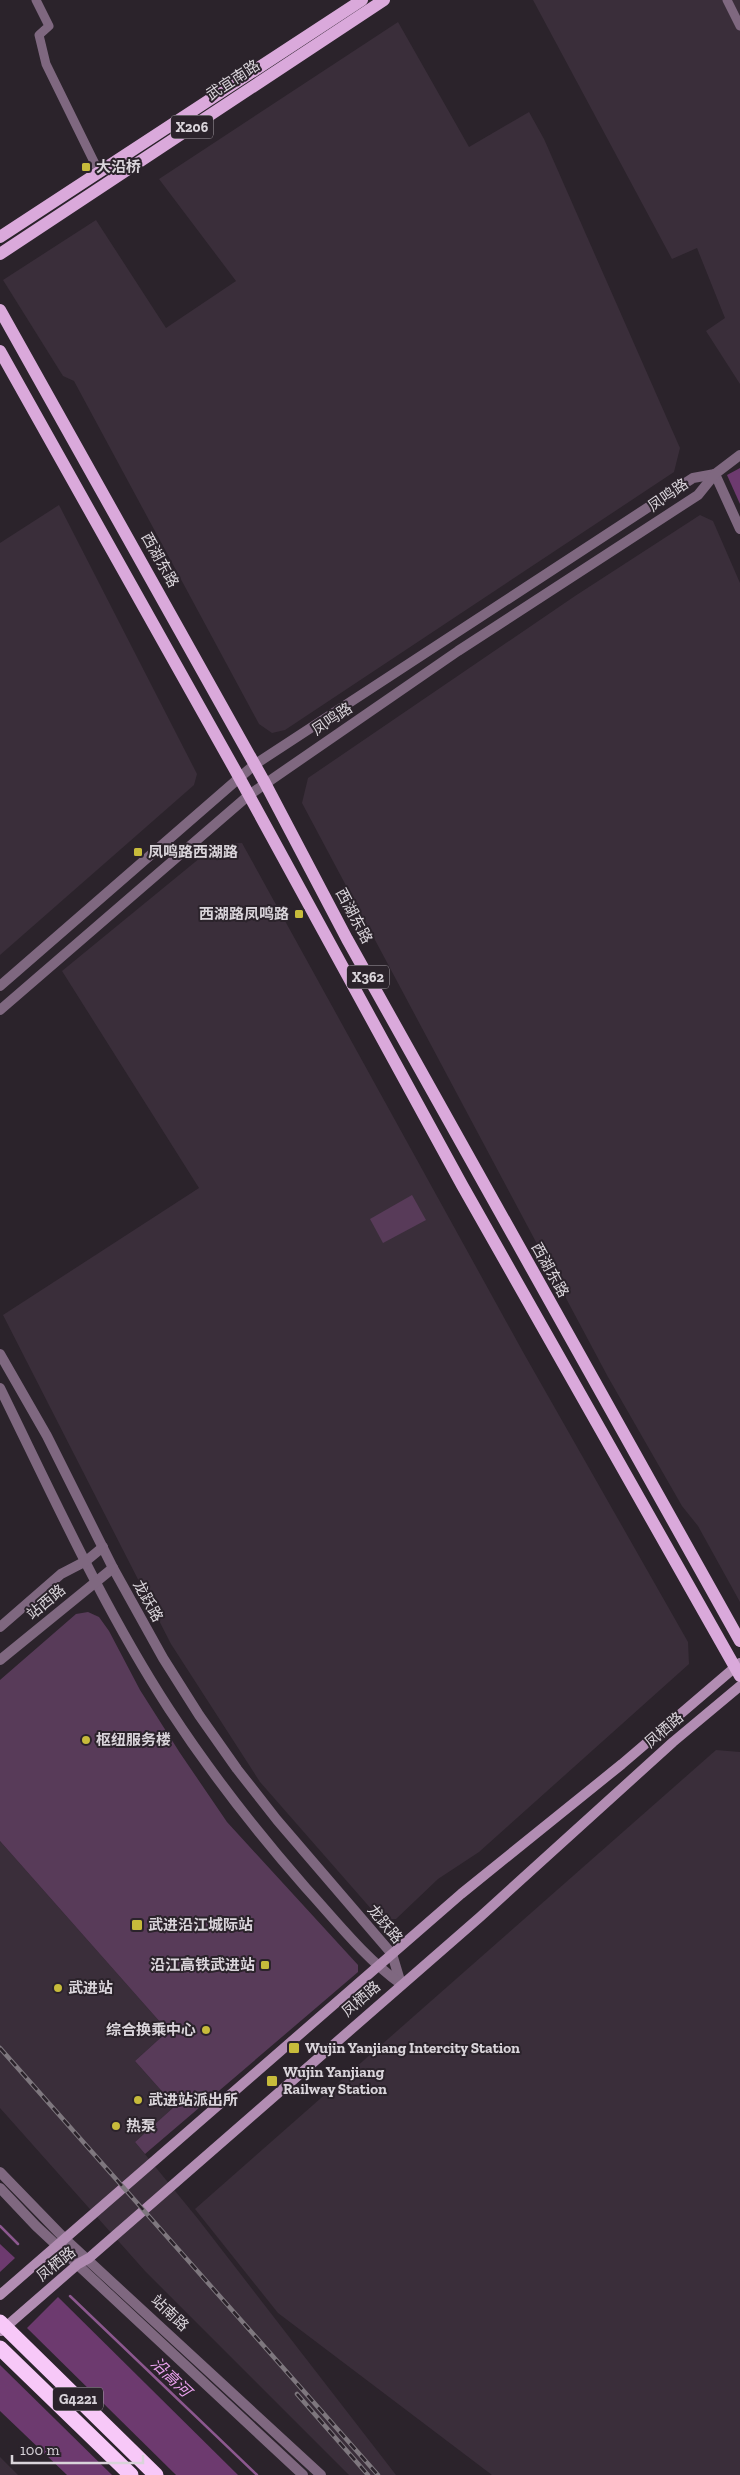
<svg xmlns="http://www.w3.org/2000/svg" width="740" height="2475" viewBox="0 0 740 2475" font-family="'Zilla Slab','Noto Sans SC',serif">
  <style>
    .built { fill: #3a2e3a }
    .green { fill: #583b59 }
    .forest { fill: #6d3a6f }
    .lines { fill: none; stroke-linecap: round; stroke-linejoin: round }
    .stream { stroke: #8c588f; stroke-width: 2.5 }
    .minor { stroke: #7f6880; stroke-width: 9 }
    .tertiary { stroke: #7f6880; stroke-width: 10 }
    .secondary { stroke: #b28db3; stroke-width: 10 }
    .primary { stroke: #daa9db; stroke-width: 12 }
    .motorway { stroke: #f7c8f8; stroke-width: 15 }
    .rail-casing { stroke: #7e777e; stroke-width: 4.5 }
    .rail { stroke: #2b232b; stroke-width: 2.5; stroke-dasharray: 8; stroke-linecap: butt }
    .motorway-bridge { stroke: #f7c8f8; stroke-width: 15 }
    .poi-dot { fill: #c7bb3b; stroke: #2b232b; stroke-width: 2 }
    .labels { text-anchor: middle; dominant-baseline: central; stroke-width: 4; stroke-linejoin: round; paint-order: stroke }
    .shield { fill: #2b232b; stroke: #a59fa6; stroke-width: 1 }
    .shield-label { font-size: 14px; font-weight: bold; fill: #d9d4da }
    .street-label { font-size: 15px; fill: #d9d4da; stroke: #2b232b }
    .poi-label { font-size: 15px; font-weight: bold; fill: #d9d4da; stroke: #2b232b; text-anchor: start }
    .water-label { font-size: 16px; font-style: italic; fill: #eba1ef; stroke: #2b232b }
  </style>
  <rect width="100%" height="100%" fill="#2b232b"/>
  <!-- built -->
  <g class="built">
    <path d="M533 0H740V384L706 331 725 318 697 248 672 259Z"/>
    <path d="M398 22 469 147 529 112 544 139 680 448 674 472 285 730 272 733 259 724 74 381 63 376 3 280 96 220 166 328 236 281 159 179Z"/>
    <path d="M59 505 197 774 194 785 0 955V543Z"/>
    <path d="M700 515 713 521 740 583V1602L698 1526 682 1506 608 1377 302 803 308 778 575 596Z"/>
    <path d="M242 843 523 1352 688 1642 689 1664 479 1852 438 1879 396 1919H380L260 1782 171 1644 3 1315 199 1188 62 971 217 844Z"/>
    <path d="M716 1750 740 1752V2475H492L278 2313 195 2209Z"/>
    <path d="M0 1841 168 2031 135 2061 175 2106 135 2142 198 2219 396 2475H349L145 2271 0 2108Z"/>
    <path d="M0 2457 18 2475H0Z"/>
  </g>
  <!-- green -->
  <g class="green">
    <path d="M412 1195 426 1220 383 1243 370 1219Z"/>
    <path d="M88 1612 99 1617 109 1631 140 1690 180 1753 227 1822 358 1965V1972L145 2154 135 2142 175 2106 135 2061 168 2031 0 1841V1680L76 1614Z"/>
  </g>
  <!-- forest -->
  <g class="forest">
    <path d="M740 468V504L727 475Z"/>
    <path d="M0 2244 15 2258 0 2272Z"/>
    <path d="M58 2297 238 2475H176L27 2328Z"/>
    <path d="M0 2366V2365L112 2475H67L0 2411Z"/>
  </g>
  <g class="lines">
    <!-- stream -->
    <g class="stream">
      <path d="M0 2226 18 2244"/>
      <path d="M70 2296 257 2475"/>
    </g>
    <!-- minor -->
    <g class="minor">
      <path d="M36 0 49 26 39 35 46 64 99 172"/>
      <path d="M727 0 740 26"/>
    </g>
    <!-- tertiary -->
    <g class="tertiary">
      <path d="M715 474 740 529"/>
      <path d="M0 986 254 765 693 478 715 474"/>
      <path d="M0 1010 249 795 458 651 698 495 715 474 740 455"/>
      <path d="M0 1354 47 1436 113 1568 163 1658 199 1715 237 1769 277 1820 392 1954 401 1984"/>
      <path d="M0 1388C53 1496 103 1607 169 1709 210 1772 256 1831 306 1888 337 1922 364 1957 401 1984"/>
      <path d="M0 1627 61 1574 86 1561 103 1547"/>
      <path d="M0 1660 113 1568"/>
      <path d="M0 2172 65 2239 321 2475"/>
      <path d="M0 2188 36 2226 303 2475"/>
    </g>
    <!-- secondary -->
    <g class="secondary">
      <path d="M0 2295 461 1894 622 1764 740 1663"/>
      <path d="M1 2331 78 2264 89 2258 480 1917 673 1742 740 1686"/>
    </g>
    <!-- primary -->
    <g class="primary">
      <path d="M0 237 362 0"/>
      <path d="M0 254 384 0"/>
      <path d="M0 310 265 783 347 939 740 1641"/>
      <path d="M0 351 239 777 462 1185 740 1676"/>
    </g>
    <!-- motorway -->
    <path class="motorway" d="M0 2348 131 2475"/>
    <!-- rail casing -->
    <g class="rail-casing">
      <g id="rail">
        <path d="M0 2048 378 2475"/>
        <path d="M297 2394 368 2475"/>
      </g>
    </g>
    <!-- rail -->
    <use href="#rail" class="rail"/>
    <!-- motorway-bridge -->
    <path class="motorway-bridge" d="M0 2322 156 2475"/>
  </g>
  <!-- markers -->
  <g class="poi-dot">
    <rect x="81" y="162" width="10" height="10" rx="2.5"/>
    <rect x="133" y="847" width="10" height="10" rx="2.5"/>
    <rect x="294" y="909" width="10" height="10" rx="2.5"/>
    <circle cx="86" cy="1740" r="5"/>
    <rect x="131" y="1919" width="12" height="12" rx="2.5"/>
    <rect x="260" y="1960" width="10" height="10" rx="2.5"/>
    <circle cx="58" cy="1988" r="5"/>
    <circle cx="206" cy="2030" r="5"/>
    <rect x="288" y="2042" width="12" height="12" rx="2.5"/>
    <rect x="266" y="2075" width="12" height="12" rx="2.5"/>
    <circle cx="138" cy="2100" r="5"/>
    <circle cx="116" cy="2126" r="5"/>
  </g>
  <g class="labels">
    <!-- shield labels -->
    <g class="shield">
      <rect x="171" y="115.5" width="42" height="23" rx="4"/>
      <rect x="347" y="965.5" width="42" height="23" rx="4"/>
      <rect x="53" y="2387.5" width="50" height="23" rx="4"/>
    </g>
    <g class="shield-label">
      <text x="192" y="127">X206</text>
      <text x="368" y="977">X362</text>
      <text x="78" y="2399">G4221</text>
    </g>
    <!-- street labels -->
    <g class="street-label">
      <text transform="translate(233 80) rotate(-33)">武宜南路</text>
      <text transform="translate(668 495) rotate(-35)">凤鸣路</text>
      <text transform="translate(160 560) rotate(61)">西湖东路</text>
      <text transform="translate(332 719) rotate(-34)">凤鸣路</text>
      <text transform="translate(354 916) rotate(62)">西湖东路</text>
      <text transform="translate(550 1270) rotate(61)">西湖东路</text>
      <text transform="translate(148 1601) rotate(61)">龙跃路</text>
      <text transform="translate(46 1602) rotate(-40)">站西路</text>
      <text transform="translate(664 1730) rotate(-41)">凤栖路</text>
      <text transform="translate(385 1924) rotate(50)">龙跃路</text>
      <text transform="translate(361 1999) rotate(-41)">凤栖路</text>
      <text transform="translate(56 2264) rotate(-39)">凤栖路</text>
      <text transform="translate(170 2313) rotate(43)">站南路</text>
    </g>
    <!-- poi labels -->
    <g class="poi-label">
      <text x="96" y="167">大沿桥</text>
      <text x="148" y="852">凤鸣路西湖路</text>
      <text x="289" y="914" text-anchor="end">西湖路凤鸣路</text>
      <text x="96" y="1740">枢纽服务楼</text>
      <text x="148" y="1925">武进沿江城际站</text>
      <text x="255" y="1965" text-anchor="end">沿江高铁武进站</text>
      <text x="68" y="1988">武进站</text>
      <text x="196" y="2030" text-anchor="end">综合换乘中心</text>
      <text x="305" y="2048">Wujin Yanjiang Intercity Station</text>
      <text x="283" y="2072">Wujin Yanjiang<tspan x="283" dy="17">Railway Station</tspan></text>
      <text x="148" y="2100">武进站派出所</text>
      <text x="126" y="2126">热泵</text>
    </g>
    <!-- water labels -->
    <g class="water-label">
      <text transform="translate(171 2377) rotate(44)">沿高河</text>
    </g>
  </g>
  <!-- scale -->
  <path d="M12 2455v8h131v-8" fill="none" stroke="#d9d4da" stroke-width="2.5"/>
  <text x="20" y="2455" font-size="15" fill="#d9d4da" stroke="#2b232b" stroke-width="4" paint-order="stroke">100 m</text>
</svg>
